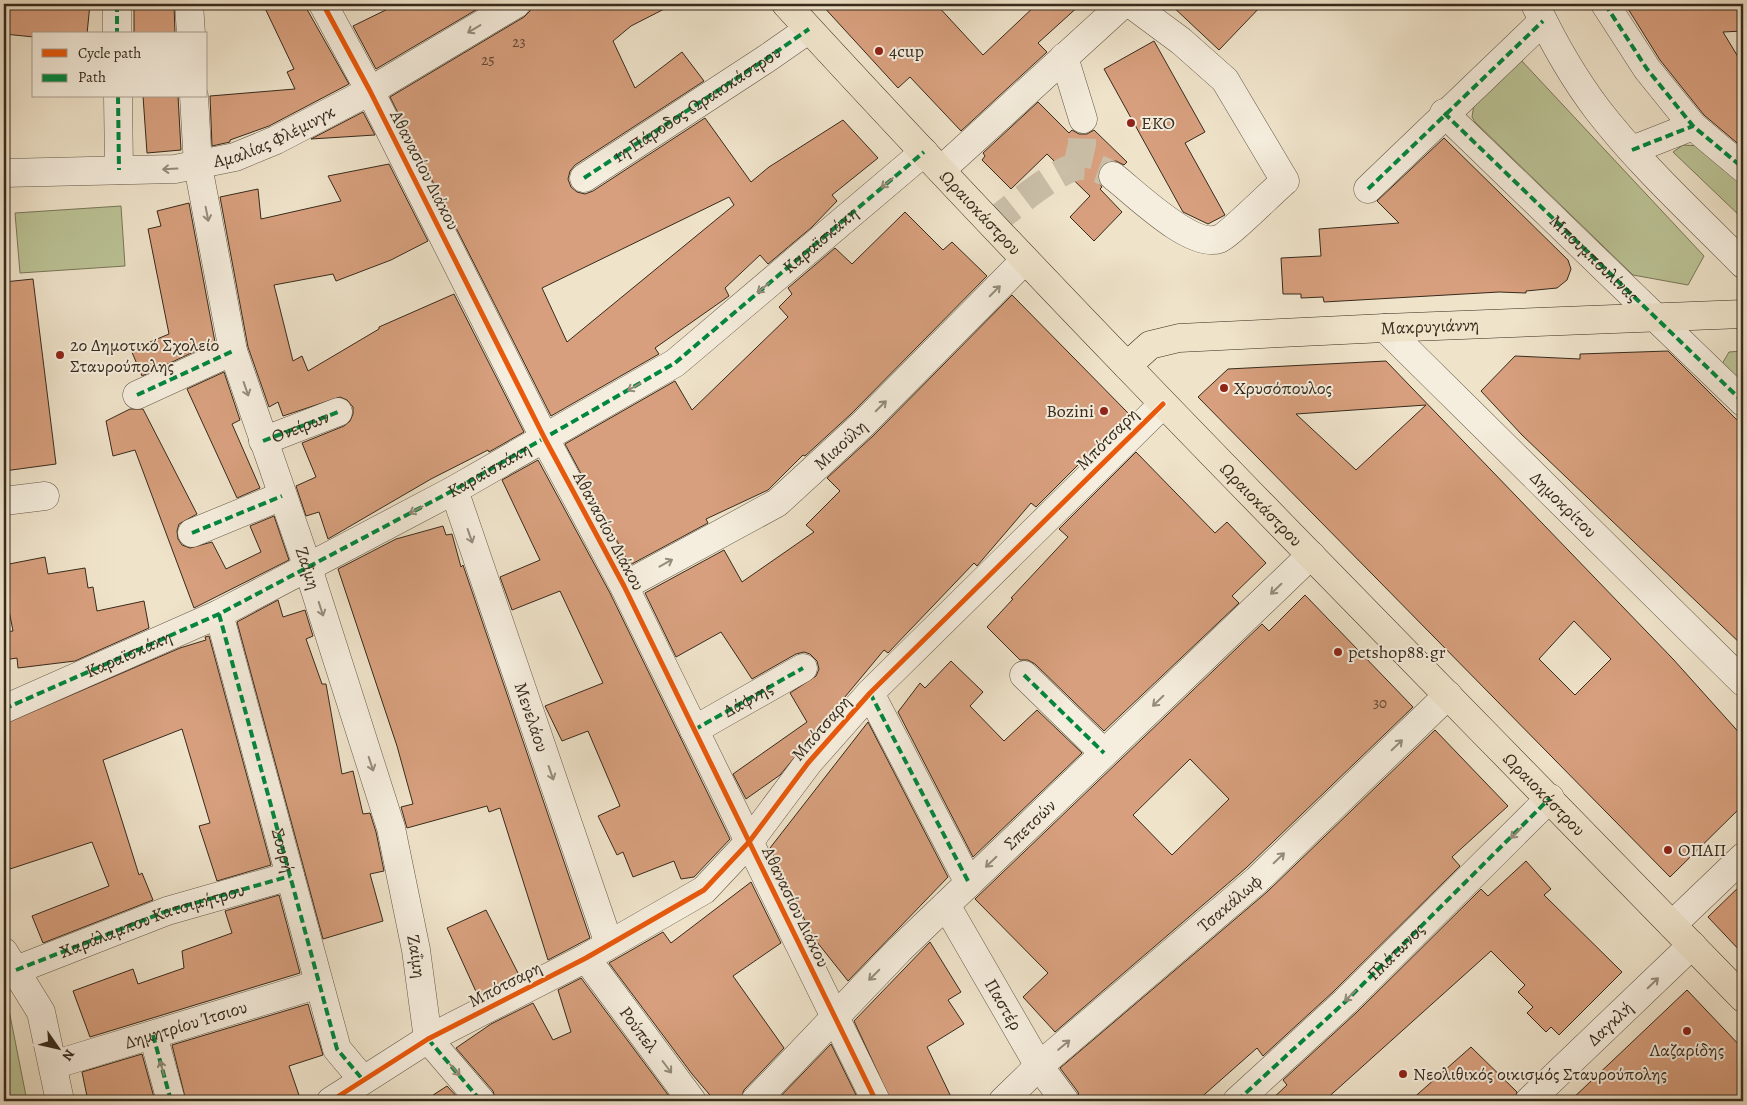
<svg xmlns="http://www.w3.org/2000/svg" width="1747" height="1105" viewBox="0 0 1747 1105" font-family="Alegreya,serif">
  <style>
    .green { fill: #bbc396; stroke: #797759 }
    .building { fill: #d79f7d; stroke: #372b1c; fill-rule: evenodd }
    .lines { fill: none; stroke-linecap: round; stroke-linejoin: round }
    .minor-tunnel { stroke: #cabea7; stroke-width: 28; stroke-dasharray: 28 14; stroke-linecap: butt }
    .minor-casing { stroke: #655948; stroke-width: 29 }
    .major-casing { stroke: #372b1c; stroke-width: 29 }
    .minor { stroke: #f5eddd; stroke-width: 28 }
    .major { stroke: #efe3ca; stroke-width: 28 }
    .quiet { stroke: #00873e; stroke-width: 4; stroke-dasharray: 8 4; stroke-linecap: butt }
    .cycleway-casing { stroke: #f5eddd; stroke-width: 8 }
    .cycleway { stroke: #e8590c; stroke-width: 5 }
    .oneway { stroke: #968c7c }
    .poi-dot { fill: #8f2418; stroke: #f5eddd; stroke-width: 2 }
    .labels { text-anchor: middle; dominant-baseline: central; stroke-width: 4; stroke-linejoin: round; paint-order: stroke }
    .number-label { font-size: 15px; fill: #5f4834 }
    .poi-label { font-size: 18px; fill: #372b1c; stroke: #f5eddd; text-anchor: start }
    .street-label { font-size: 18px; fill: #372b1c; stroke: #f5eddd }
  </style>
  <rect width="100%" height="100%" fill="#efe3ca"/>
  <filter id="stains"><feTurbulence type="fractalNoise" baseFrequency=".004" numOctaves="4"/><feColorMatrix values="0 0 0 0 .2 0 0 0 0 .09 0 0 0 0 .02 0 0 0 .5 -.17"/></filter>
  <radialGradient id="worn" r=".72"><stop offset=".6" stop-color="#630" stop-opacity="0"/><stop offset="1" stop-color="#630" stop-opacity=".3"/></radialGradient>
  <!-- green -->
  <g class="green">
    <path d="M1520 59 1704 256 1688 285 1633 275 1475 122 1472 117 1474 104Z"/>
    <path d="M1683 145 1704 146 1743 176V219L1673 152Z"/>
    <path d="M121 206 125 266 20 273 15 213Z"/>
    <path d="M1743 351V384L1722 364 1729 352Z"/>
    <path d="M4 985 27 1101H4Z"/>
  </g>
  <!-- building -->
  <g class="building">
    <path d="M4 4H90L87 34H34V37L4 34Z"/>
    <path d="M134 4H174L175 34H134Z"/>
    <path d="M263 4H304L349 84 269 126 230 140V142L212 146 210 96 295 89 287 72 294 69Z"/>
    <path d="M398 4H486L376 69 353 26Z"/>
    <path d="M532 4H674L631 26 613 41 635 88 682 52 704 81 575 165 570 171 568 179 571 187 577 192 585 194 593 191 705 118 751 182 769 167 843 120 878 158 832 195 837 201 812 227 768 264 760 255 725 288 729 296 655 348 659 354 551 416 390 97 524 17 530 11ZM729 197 734 205 567 342 542 288Z"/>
    <path d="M821 4H936L983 55 1037 4H1081L1038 43 1047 52 961 131 910 77 898 88Z"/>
    <path d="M1170 4H1263L1219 50Z"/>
    <path d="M1625 4H1743V31L1723 32 1743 65V148L1704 115 1660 60Z"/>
    <path d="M1154 41 1205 132 1185 143 1225 215 1208 224 1183 212 1104 69Z"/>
    <path d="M143 96H178L181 150 147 153Z"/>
    <path d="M1038 102 1069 133 1072 130 1079 134H1087L1094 130 1127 162 1124 165 1116 161 1107 162 1101 166 1098 173V181L1102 187 1100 189 1122 212 1094 241 1070 217 1090 196 1047 154 1011 189 982 160 985 156 983 153Z"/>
    <path d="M363 112 375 135 311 139Z"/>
    <path d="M1444 138 1568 260 1571 269 1567 280 1557 288 1526 291V293L1499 292 1324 302 1323 297 1301 298V294H1283L1281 258 1321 256 1319 229 1399 223 1377 201Z"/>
    <path d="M389 164 428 241 391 260 336 281 333 274 274 285 293 361 302 356 308 371 379 329V327L454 294 524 432 489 452 488 450 431 479 328 539 319 512 306 516 296 486 316 477 302 443 344 426 350 421 353 414V407L347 400 340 397 283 416 278 402 269 407 248 347 220 197 258 189 261 219 341 201 328 176Z"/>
    <path d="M189 203 215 342 142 376 131 350 169 334 148 229 161 226 157 211Z"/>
    <path d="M905 212 943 250 952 242 987 276 851 414 805 456 803 455 768 490 706 519 708 523 630 565 565 444 675 381 692 410 788 317 779 307 792 294 788 288 835 248 852 264Z"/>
    <path d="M33 279 56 464 4 471V282Z"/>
    <path d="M1012 295 1129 414 1036 507 1031 503 977 566 974 563 888 653 884 650 780 775 746 799 733 774 807 722 790 693 816 676 819 669 817 661 810 654 804 652 796 654 752 679 721 632 676 657 645 593 724 550 742 582 814 532 806 525 840 491 827 478 873 436Z"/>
    <path d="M1668 351 1743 426V646L1522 435 1481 391 1515 356 1580 359V354Z"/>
    <path d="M1386 361 1673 659 1743 737V805L1670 877 1198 397 1228 369ZM1426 405 1356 470 1296 414ZM1574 621 1611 659 1575 695 1539 659Z"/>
    <path d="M224 372 240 420 232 424 260 488 237 498 187 389Z"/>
    <path d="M130 409H143L197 514 179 524 177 531 178 539 182 545 190 548 212 542 226 569 261 552 250 526 274 516 289 560 194 608 135 450 113 456 106 421Z"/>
    <path d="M1136 452 1215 533 1227 522 1266 563 1232 596 1239 603 1104 731 1035 664 1028 660H1020L987 627 1013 599 1011 598 1068 537 1059 529Z"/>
    <path d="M538 460 610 593 730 839 694 877 681 879 674 861 633 877 623 852 617 855 598 816 620 806 588 731 562 741 545 706 603 683 560 591 512 610 500 577 540 560 502 480Z"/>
    <path d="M443 526 446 535 452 534 461 567 463 565 590 938 548 960 500 808 489 812 487 806 407 828 401 807 413 804 397 746 338 569 396 539Z"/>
    <path d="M45 557 48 574 85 568 88 588 93 587 97 611 144 601 149 628 75 661 18 668 17 658 4 660V632L13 631 4 585V565Z"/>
    <path d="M1305 595 1413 707 1246 868 1055 1032 1023 997 1048 973 975 899 1262 624 1269 631ZM1190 759 1229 799 1172 855 1133 815Z"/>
    <path d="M278 600 283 617 305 610 313 636 306 639 322 684H326L342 774 353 771 363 814 370 813 376 832 384 871 370 874 383 921 323 939 237 622Z"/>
    <path d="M209 636 271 865 217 881 199 826 210 823 182 729 103 760 139 875 142 873 153 900 43 943 32 916 109 886 92 842 10 869 9 863 4 865V724L180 648 206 640 205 637Z"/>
    <path d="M951 661 983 692 970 706 1004 741 1037 710 1082 753 973 857 898 712 920 683 925 688Z"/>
    <path d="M868 722 948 877 848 981 813 937 770 848Z"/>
    <path d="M1435 730 1508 806 1452 857 1460 866 1334 991 1263 1056 1257 1048 1197 1101H1080L1078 1092 1060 1068 1267 892Z"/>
    <path d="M1526 861 1551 889 1544 895 1622 972 1559 1035 1551 1027 1546 1032 1527 1013 1533 1007 1518 992 1525 985 1491 951 1324 1101H1270L1287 1085 1283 1080 1356 1013 1481 889 1488 896Z"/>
    <path d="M751 882 781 943 733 976 784 1048 744 1090 740 1101H715L692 1074 609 963 663 932 671 943Z"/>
    <path d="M1743 883V954L1708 917Z"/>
    <path d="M279 895 300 973 90 1037 73 991 133 969 138 984 184 968 182 951 232 933 225 911Z"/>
    <path d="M486 910 519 975 478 996 447 928Z"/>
    <path d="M930 942 961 992 948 1000 964 1024 927 1047 953 1101H891L854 1021Z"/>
    <path d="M581 978 669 1096 662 1101H496L493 1091 456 1048 491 1024 533 1003 553 1040 571 1032 558 990Z"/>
    <path d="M1687 990 1743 1049V1101H1570Z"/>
    <path d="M308 1004 323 1055 289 1066 301 1101H186L172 1045Z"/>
    <path d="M831 1044 859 1101H776Z"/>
    <path d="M1471 1047 1517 1092 1514 1101H1410Z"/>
    <path d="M142 1054 155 1101H88L82 1072Z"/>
    <path d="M447 1086 461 1101H424Z"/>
  </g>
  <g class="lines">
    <!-- minor-tunnel -->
    <g class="minor-tunnel">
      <path d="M1077 166 1082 144 1083 119"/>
      <path d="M991 224C1009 210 1058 168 1080 166 1091 165 1103 170 1113 176"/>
    </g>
    <!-- minor casing -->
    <g class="minor-casing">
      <g id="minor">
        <path d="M117 4V34"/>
        <path d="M189 4 191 34"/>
        <path d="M323 4 370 91 545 439 624 586 876 1101"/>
        <path d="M1535 4C1552 40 1573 77 1597 109 1640 165 1694 214 1743 264"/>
        <path d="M1605 4 1647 69 1693 126 1743 168"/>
        <path d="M1064 57 1083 119"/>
        <path d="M118 96 119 170"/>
        <path id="s1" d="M194 96 198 166 233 351 308 568 391 828 416 950 428 1039"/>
        <path d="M1444 113 1743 402"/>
        <path d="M1632 150 1693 126"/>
        <path d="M941 170 1123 4"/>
        <path id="s2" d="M4 173 175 169 235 157 276 140 370 91 516 4"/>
        <path d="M1113 176C1135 193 1191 249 1219 239 1228 236 1274 190 1285 181L1225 80 1181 41 1131 4"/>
        <path d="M584 178 766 59 809 29"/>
        <path d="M1368 189 1543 21"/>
        <path id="s3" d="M1385 328 1743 682"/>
        <path d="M137 395 233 351"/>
        <path id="s4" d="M263 441 338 412"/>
        <path id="s5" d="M454 490 609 944"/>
        <path d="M4 501 45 496"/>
        <path d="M192 533 282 496"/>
        <path id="s6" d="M624 586 777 503 862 425 1025 260"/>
        <path id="s7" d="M219 614 337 1049 363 1080"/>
        <path d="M1024 675 1104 753"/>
        <path d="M870 693 969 883"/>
        <path d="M4 709 219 614 454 490 675 363 924 152"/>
        <path id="s8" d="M694 730 803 668"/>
        <path id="s9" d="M946 905 1039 1066 1065 1101"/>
        <path d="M1672 925 1743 857"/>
        <path d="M4 952 41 1012 60 1101"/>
        <path id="s10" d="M586 958 692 1101"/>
        <path d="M16 970 167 911 290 876"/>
        <path d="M153 1035 171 1101"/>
        <path d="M428 1039 481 1101"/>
        <path id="s11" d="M53 1065 319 984"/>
        <path d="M331 1101 428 1039 586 958 704 890 749 842 808 763 870 693 1163 404"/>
        <path id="s12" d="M755 1101 900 949 1311 555"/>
        <path id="s13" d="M1003 1101 1039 1066 1257 880 1448 695"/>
        <path d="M1237 1101 1345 1002 1550 798"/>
        <path id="s14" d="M1529 1101 1692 945"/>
      </g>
    </g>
    <!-- major casing -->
    <g class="major-casing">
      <g id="major">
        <path id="s15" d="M786 4C1097 343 1423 668 1743 998"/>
        <path id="s16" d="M1127 366 1150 345 1179 338 1385 328 1743 314"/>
      </g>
    </g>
    <!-- minor -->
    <use href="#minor" class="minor"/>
    <!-- major -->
    <use href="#major" class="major"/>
    <!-- quiet -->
    <g class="quiet">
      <path d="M117 4V34"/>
      <path d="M1605 4 1647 69 1693 126 1743 168"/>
      <path d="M118 96 119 170"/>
      <path id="s17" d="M1444 113 1743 402"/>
      <path d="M1632 150 1693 126"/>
      <path id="s18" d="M584 178 766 59 809 29"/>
      <path d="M1368 189 1543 21"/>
      <path d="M137 395 233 351"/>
      <path d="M263 441 338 412"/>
      <path d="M192 533 282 496"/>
      <path d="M219 614 337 1049 363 1080"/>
      <path d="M1024 675 1104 753"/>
      <path d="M870 693 969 883"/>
      <path id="s19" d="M4 709 219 614 454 490 675 363 924 152"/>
      <path d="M694 730 803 668"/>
      <path id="s20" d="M16 970 167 911 290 876"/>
      <path d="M153 1035 171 1101"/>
      <path d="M428 1039 481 1101"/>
      <path id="s21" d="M1237 1101 1345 1002 1550 798"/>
    </g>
    <!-- cycleway casing -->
    <g class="cycleway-casing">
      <g id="cycleway">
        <path d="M323 4 370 91 545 439 624 586 876 1101"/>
        <path d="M331 1101 428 1039 586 958 704 890 749 842 808 763 870 693 1163 404"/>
      </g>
    </g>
    <!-- cycleway -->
    <use href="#cycleway" class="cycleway"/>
  </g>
  <!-- one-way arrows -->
  <defs><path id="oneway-shaft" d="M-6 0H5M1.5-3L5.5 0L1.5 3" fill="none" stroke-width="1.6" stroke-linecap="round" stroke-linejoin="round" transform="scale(1.25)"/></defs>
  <g class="oneway">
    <use href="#oneway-shaft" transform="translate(474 29) rotate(149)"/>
    <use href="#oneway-shaft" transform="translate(170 169) rotate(177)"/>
    <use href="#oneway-shaft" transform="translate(887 183) rotate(140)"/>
    <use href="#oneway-shaft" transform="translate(207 214) rotate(79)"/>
    <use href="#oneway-shaft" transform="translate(763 288) rotate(140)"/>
    <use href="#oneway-shaft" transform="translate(995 291) rotate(-45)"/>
    <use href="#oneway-shaft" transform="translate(634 387) rotate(149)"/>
    <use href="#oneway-shaft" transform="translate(246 389) rotate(71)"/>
    <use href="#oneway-shaft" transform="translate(881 406) rotate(-45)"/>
    <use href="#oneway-shaft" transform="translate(416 510) rotate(152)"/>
    <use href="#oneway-shaft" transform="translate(470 536) rotate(71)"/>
    <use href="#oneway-shaft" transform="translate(666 563) rotate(-29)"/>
    <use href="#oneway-shaft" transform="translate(1276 589) rotate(136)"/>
    <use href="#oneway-shaft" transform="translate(321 609) rotate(72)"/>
    <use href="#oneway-shaft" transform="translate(1158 701) rotate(136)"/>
    <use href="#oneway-shaft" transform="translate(1397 745) rotate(-44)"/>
    <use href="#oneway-shaft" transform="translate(371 764) rotate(72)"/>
    <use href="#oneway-shaft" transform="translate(551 773) rotate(71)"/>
    <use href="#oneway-shaft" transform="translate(1516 833) rotate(135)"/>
    <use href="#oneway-shaft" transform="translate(1279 858) rotate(-44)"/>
    <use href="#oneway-shaft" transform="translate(991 862) rotate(136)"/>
    <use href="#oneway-shaft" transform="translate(874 975) rotate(135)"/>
    <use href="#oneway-shaft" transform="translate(1653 983) rotate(-44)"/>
    <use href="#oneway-shaft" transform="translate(1350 996) rotate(136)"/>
    <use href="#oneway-shaft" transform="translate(1064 1045) rotate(-40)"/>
    <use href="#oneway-shaft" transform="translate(667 1067) rotate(53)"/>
    <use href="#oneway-shaft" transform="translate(162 1068) rotate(-105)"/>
    <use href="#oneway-shaft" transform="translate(455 1070) rotate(49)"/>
  </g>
  <!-- markers -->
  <g class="poi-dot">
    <circle cx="879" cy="51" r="5"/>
    <circle cx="1131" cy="123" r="5"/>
    <circle cx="60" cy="355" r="5"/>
    <circle cx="1224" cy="388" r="5"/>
    <circle cx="1104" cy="411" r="5"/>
    <circle cx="1338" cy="652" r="5"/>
    <circle cx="1668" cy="850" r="5"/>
    <circle cx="1687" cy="1031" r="5"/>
    <circle cx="1403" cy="1074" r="5"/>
  </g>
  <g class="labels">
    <!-- number labels -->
    <g class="number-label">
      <text x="519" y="42">23</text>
      <text x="488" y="60">25</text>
      <text x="1380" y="703">30</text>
    </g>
    <!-- poi labels -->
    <g class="poi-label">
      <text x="889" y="51">4cup</text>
      <text x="1141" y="123">EKO</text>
      <text x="70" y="345">2ο Δημοτικό Σχολείο<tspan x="70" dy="21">Σταυρούπολης</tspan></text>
      <text x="1234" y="388">Χρυσόπουλος</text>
      <text x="1094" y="411" text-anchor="end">Bozini</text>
      <text x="1348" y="652">petshop88.gr</text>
      <text x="1678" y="850">ΟΠΑΠ</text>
      <text x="1687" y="1050" text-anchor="middle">Λαζαρίδης</text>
      <text x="1413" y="1074">Νεολιθικός οικισμός Σταυρούπολης</text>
    </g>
    <!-- street labels -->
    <g class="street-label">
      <text stroke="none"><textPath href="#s18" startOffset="135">1η Πάροδος Ωραιοκάστρου</textPath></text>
      <text stroke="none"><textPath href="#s2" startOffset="276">Αμαλίας Φλέμινγκ</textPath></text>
      <text transform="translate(425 170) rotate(63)">Αθανασίου Διάκου</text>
      <text stroke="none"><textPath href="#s15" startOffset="285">Ωραιοκάστρου</textPath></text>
      <text stroke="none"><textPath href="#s19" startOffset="946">Καραϊσκάκη</textPath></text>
      <text stroke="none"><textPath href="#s17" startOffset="209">Μπουμπουλίνας</textPath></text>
      <text stroke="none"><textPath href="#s16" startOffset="312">Μακρυγιάννη</textPath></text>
      <text stroke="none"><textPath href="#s4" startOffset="40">Ονείρων</textPath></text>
      <text transform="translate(1107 439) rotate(-45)">Μπότσαρη</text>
      <text stroke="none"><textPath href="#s6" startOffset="260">Μιαούλη</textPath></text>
      <text stroke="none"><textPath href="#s19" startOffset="541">Καραϊσκάκη</textPath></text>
      <text stroke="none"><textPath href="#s15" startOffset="690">Ωραιοκάστρου</textPath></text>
      <text stroke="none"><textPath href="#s3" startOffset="251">Δημοκρίτου</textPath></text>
      <text transform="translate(609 531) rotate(62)">Αθανασίου Διάκου</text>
      <text stroke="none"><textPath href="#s1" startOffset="488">Ζαΐμη</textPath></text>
      <text stroke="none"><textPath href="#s19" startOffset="136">Καραϊσκάκη</textPath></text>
      <text stroke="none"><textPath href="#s8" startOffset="62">Δάφνης</textPath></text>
      <text stroke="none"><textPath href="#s5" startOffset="240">Μενελάου</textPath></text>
      <text transform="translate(821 728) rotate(-49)">Μπότσαρη</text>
      <text stroke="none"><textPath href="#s15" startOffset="1095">Ωραιοκάστρου</textPath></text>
      <text stroke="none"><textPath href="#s12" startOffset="390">Σπετσών</textPath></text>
      <text stroke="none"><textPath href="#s7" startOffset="245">Σουρή</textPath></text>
      <text stroke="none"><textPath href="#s13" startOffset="301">Τσακάλωφ</textPath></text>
      <text transform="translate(796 907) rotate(64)">Αθανασίου Διάκου</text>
      <text stroke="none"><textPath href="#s20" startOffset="145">Χαράλαμπου Κατσιμήτρου</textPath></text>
      <text stroke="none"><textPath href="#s21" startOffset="218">Πλάτωνος</textPath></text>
      <text stroke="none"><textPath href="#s1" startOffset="892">Ζαΐμη</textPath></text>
      <text transform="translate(505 984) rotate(-27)">Μπότσαρη</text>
      <text stroke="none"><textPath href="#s9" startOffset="115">Παστέρ</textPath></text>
      <text stroke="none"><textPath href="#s14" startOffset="112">Δαγκλή</textPath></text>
      <text stroke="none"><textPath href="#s11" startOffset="139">Δημητρίου Ίτσιου</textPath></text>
      <text stroke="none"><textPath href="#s10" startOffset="89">Ρούπελ</textPath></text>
    </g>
  </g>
  <!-- margin -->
  <rect width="1747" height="1105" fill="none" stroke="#efe3ca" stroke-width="20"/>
  <rect x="5" y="5" width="1737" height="1095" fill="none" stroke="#372b1c" stroke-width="2.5"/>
  <rect x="10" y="10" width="1727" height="1085" fill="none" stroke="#372b1c"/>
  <!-- legend -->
  <rect x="32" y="32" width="175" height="65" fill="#f5eddd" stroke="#a99f90"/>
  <rect x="42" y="49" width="25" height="8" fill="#e8590c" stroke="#a99f90"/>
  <text x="78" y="58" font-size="15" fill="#372b1c">Cycle path</text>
  <rect x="42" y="74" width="25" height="8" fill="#00873e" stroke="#a99f90"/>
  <text x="78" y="82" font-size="15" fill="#372b1c">Path</text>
  <!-- north arrow -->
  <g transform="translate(58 1048) rotate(124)" stroke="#f5eddd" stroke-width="4" paint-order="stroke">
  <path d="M0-4L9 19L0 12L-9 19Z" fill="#372b1c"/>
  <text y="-8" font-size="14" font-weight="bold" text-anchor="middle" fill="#372b1c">N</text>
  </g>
  <rect width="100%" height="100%" filter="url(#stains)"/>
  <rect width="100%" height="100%" fill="url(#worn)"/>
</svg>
